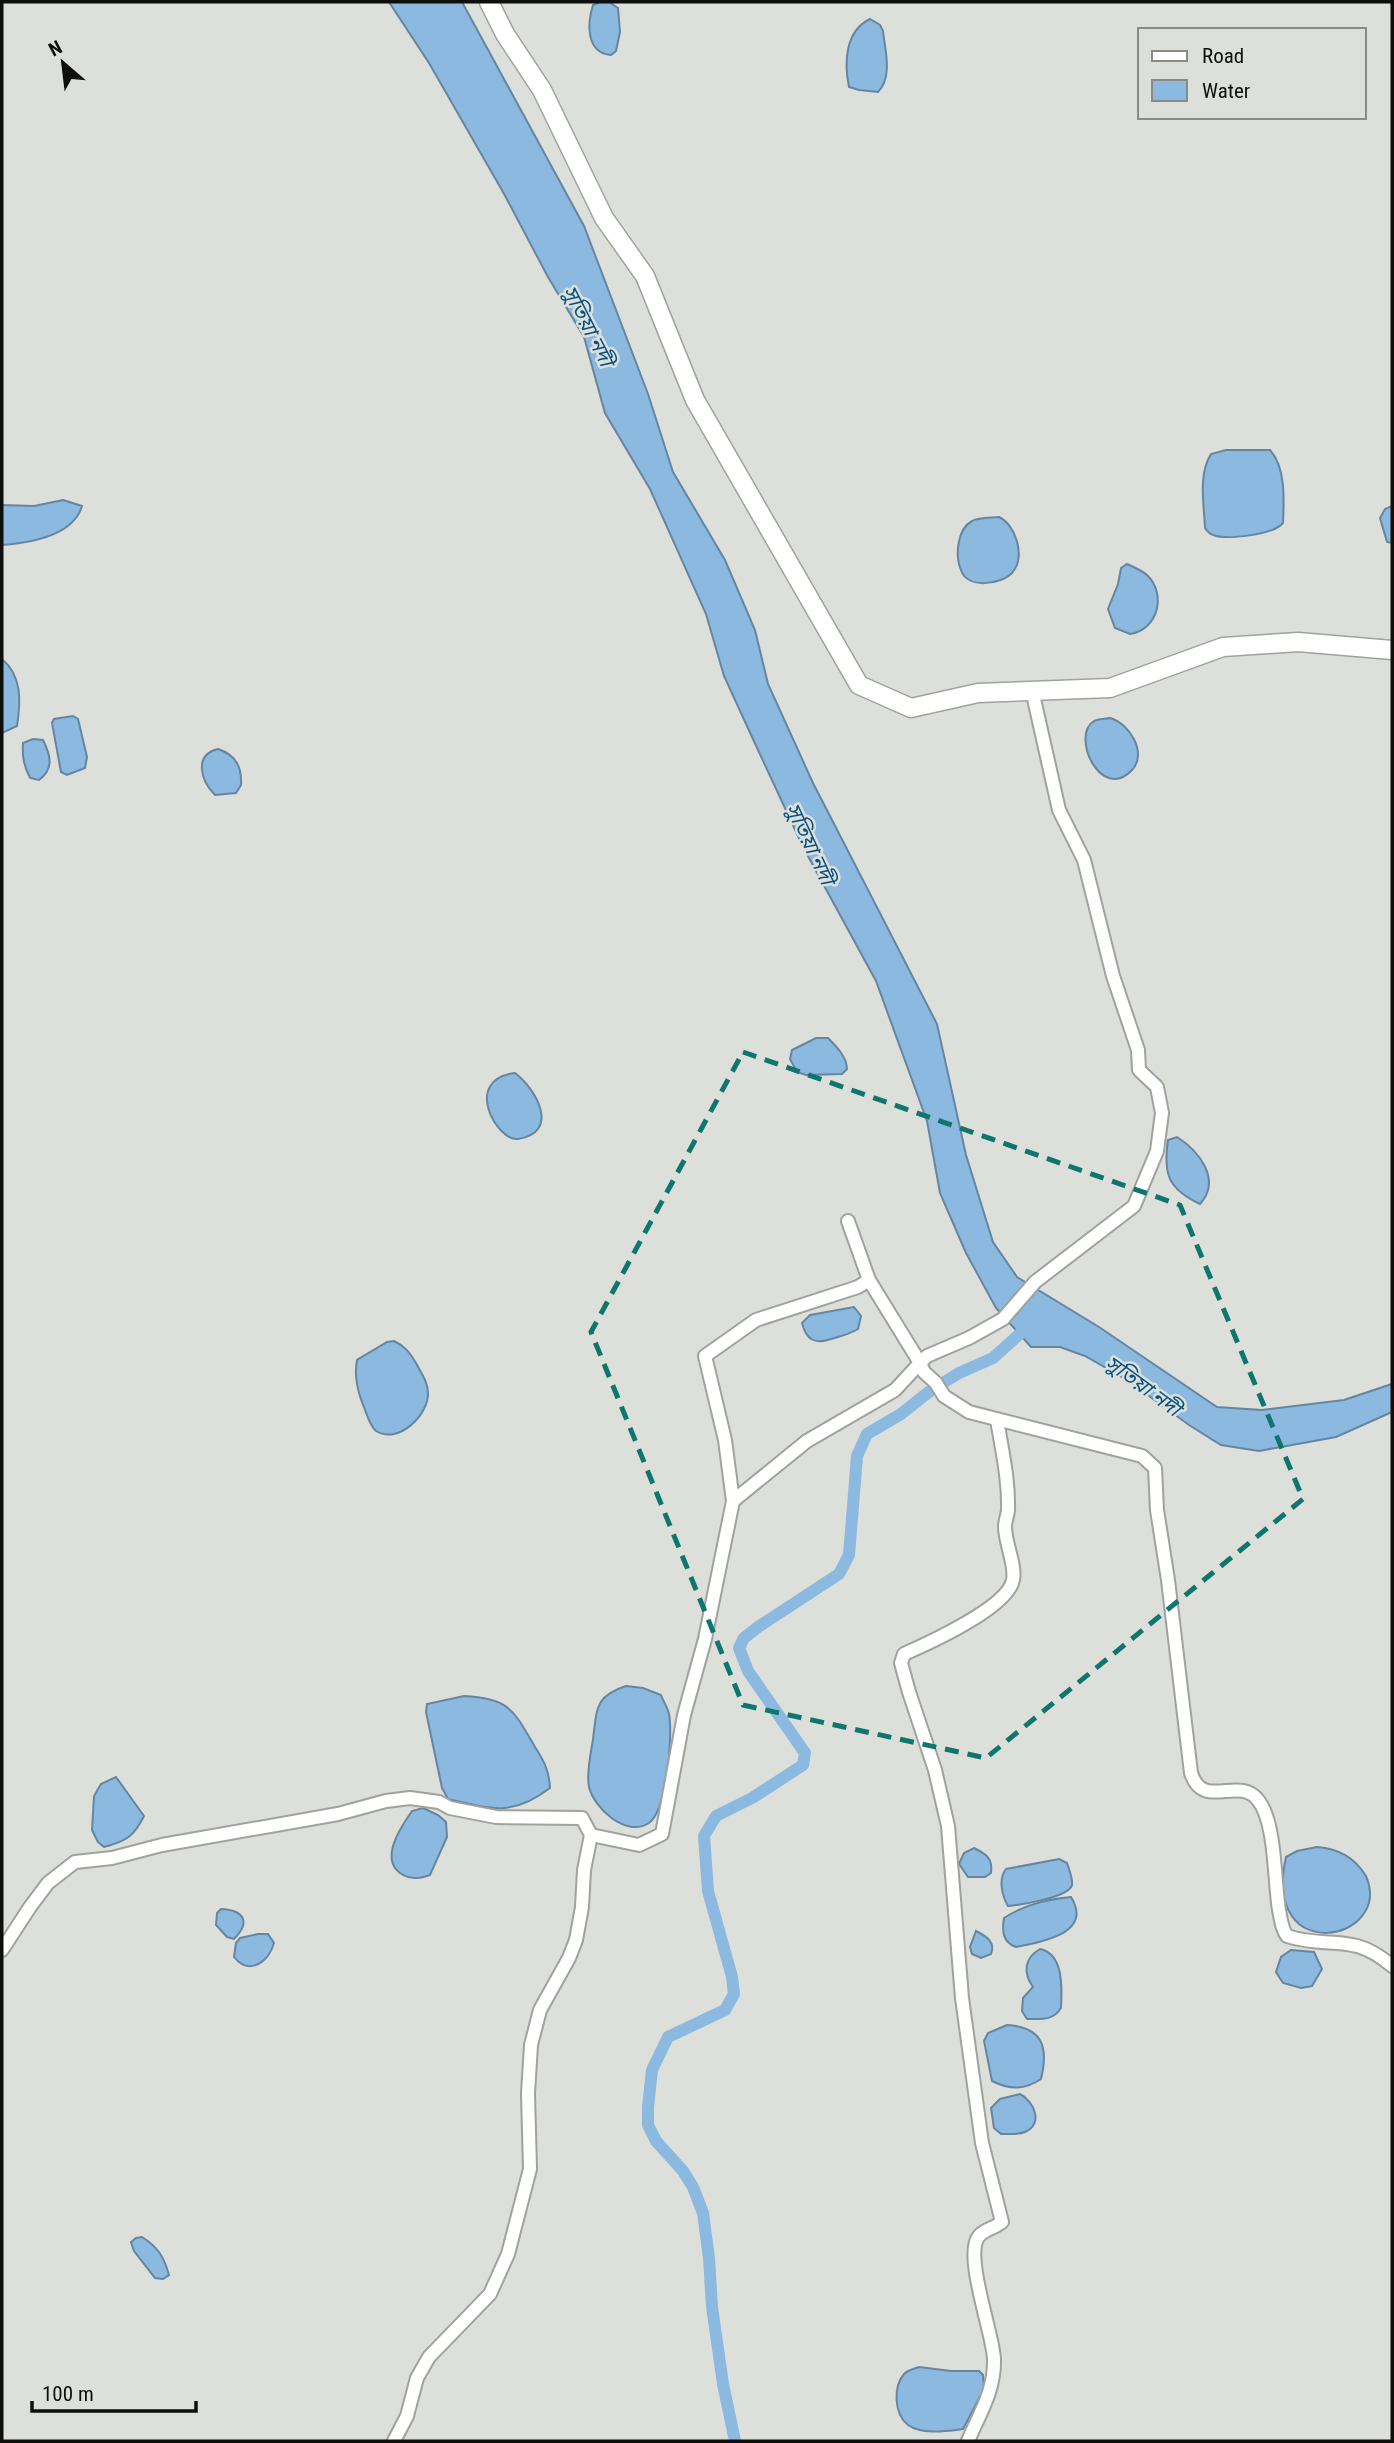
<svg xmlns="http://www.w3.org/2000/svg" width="1394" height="2443" viewBox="0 0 1394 2443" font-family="'Roboto Condensed','Noto Sans Bengali',sans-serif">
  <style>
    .water { fill: #8cb9df; stroke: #6686a0; stroke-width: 2 }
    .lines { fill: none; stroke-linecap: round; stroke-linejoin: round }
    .canal { stroke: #8cb9df; stroke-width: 12 }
    .street-casing { stroke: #a0a29d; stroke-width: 16 }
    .secondary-casing { stroke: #a0a29d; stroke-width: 21 }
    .street { stroke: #fff; stroke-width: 12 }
    .secondary { stroke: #fff; stroke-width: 18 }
    .marked { fill: none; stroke: #0f766e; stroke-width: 5; stroke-dasharray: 14 9; stroke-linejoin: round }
    .labels { text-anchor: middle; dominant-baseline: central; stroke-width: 5; stroke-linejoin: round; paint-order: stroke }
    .water-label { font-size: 21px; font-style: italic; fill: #075282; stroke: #dddfda }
  </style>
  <rect width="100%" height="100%" fill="#dddfda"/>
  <!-- water -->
  <g class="water">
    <path d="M389 2H462L584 226 648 394 673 472 725 560 755 630 768 684 813 783 937 1024 966 1155 993 1242 1017 1277 1099 1327 1217 1407 1262 1410 1344 1400 1392 1384V1412L1336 1437 1259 1451 1221 1445 1189 1425 1127 1380 1085 1356 1060 1347H1031L996 1308 966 1253 940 1193 927 1121 876 981 803 847 752 737 724 676 706 614 650 489 605 413 584 337 548 277 503 192 429 63Z"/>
    <path d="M600 2H609L618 8 620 32 616 51 611 55C586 53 587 24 593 5Z"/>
    <path d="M870 19 880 25 883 31C885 50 893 77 878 92L859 90 849 87C844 63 845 31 870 19Z"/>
    <path d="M1226 450H1270C1286 468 1284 500 1283 523 1273 535 1227 540 1213 535 1209 534 1207 531 1205 528 1204 505 1198 474 1211 454Z"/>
    <path d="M63 500 82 506C73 536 29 543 2 545V505L34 506Z"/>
    <path d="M1392 506V543L1387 542 1380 518 1385 509Z"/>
    <path d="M999 517C1016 525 1026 557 1012 573 1000 585 967 589 961 570 955 556 957 529 972 521 979 517 991 518 999 517Z"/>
    <path d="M1127 564C1134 567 1141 570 1147 575 1167 594 1158 630 1130 634L1115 628 1108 609 1118 584 1121 568Z"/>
    <path d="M2 659C22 676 21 701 17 726L2 733Z"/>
    <path d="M73 716 78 719 87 757 85 768 67 775 61 772 52 723 54 719Z"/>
    <path d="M1110 718C1129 723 1148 753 1132 770 1101 803 1070 735 1094 721 1098 719 1105 719 1110 718Z"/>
    <path d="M33 739 43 740C51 756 54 769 39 780L30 778C24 766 22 757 23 743Z"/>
    <path d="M218 749C236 755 242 767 241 785L236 793 215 795C201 781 193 755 218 749Z"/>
    <path d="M816 1038H828C836 1046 847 1057 847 1069L842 1074 806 1075 797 1072 790 1059 792 1050Z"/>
    <path d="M515 1073C536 1089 561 1132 518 1139 498 1142 461 1080 515 1073Z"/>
    <path d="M1177 1137C1199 1151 1222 1180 1200 1204 1168 1189 1163 1174 1168 1140Z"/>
    <path d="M854 1307 861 1316 858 1329C848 1335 841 1336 831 1339 814 1345 806 1339 802 1323L810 1315Z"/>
    <path d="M394 1341C405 1346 410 1353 416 1363 421 1373 428 1382 428 1393 429 1414 399 1445 376 1431 370 1426 367 1415 364 1407 358 1393 354 1376 357 1360L387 1342Z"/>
    <path d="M626 1686 643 1688 661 1695C663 1701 668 1708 669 1714 673 1735 667 1810 649 1823 626 1838 594 1808 589 1787 586 1773 591 1753 593 1739 597 1708 595 1696 626 1686Z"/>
    <path d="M464 1696C510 1698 514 1711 535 1747 544 1761 549 1770 550 1788 512 1817 492 1809 448 1799L442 1788 426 1712 427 1704Z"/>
    <path d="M116 1777 144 1816C134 1836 127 1841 104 1847L98 1842 92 1830 94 1796 101 1784Z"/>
    <path d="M423 1808 438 1815 446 1822 447 1837 430 1875C421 1878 412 1880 403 1875 378 1861 400 1828 412 1811Z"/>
    <path d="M1317 1847C1339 1849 1354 1857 1366 1876 1394 1942 1261 1968 1286 1857L1297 1851Z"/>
    <path d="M974 1848C986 1854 993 1858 991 1873L985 1877H968L959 1864 964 1853Z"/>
    <path d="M1059 1859 1067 1863C1069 1869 1073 1879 1072 1885 1070 1897 1020 1905 1008 1906 1002 1896 998 1879 1006 1869Z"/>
    <path d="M1071 1897C1094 1934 1040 1942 1016 1947 1002 1942 1002 1930 1004 1918 1024 1905 1047 1899 1071 1897Z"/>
    <path d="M221 1909C244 1910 251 1922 234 1939L227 1937 216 1925 217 1913Z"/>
    <path d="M976 1931C986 1936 996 1942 991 1954L981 1958 972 1954 970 1947Z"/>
    <path d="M258 1934H268L274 1943C269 1962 249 1976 234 1957L236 1943 240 1938Z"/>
    <path d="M1040 1949C1064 1954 1062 1988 1061 2008 1053 2021 1041 2019 1027 2019L1022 2011 1023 1998 1033 1987C1023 1973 1024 1958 1040 1949Z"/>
    <path d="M1291 1950 1314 1952 1322 1969 1312 1986 1301 1988 1283 1983 1276 1972 1281 1957Z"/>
    <path d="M1007 2025C1042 2027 1049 2046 1041 2079 1025 2090 1010 2090 992 2081L984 2041 988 2033Z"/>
    <path d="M1020 2094C1034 2101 1044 2124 1025 2132 1018 2135 1008 2134 1001 2134L994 2128 991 2108 1000 2099Z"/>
    <path d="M142 2237C158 2247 164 2257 169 2275L163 2279 155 2278 134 2251 131 2242 136 2238Z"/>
    <path d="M919 2367 951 2371H979L983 2375 984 2389 963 2429C947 2431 922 2435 908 2425 894 2414 893 2387 904 2374 908 2370 913 2369 919 2367Z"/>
  </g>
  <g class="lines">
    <!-- canal -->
    <path class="canal" d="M735 2441 723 2384 712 2307 709 2258 703 2213 693 2187 683 2171 656 2141 648 2125V2107L652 2070 668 2037 725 2010 734 1994 732 1977 708 1891 704 1836 716 1816 752 1798 803 1765 805 1753 748 1671 739 1648 744 1638 758 1627 839 1574 849 1555 857 1456 867 1434 901 1414 930 1391 959 1373 993 1358 1023 1331"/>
    <!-- street casing -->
    <g class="street-casing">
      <g id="street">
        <path d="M1032 690 1059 810 1084 860 1113 976 1138 1050 1139 1070 1157 1087 1162 1113 1157 1151 1134 1206 1035 1282 1003 1319 969 1338 927 1356 920 1363 924 1372 936 1383 944 1396 969 1412 1142 1456 1155 1468 1157 1510 1168 1580 1191 1773C1203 1811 1239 1775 1258 1800 1276 1822 1274 1881 1279 1910 1281 1919 1281 1928 1287 1936 1330 1950 1351 1931 1392 1966"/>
        <path d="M733 1501 807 1441 895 1390 920 1363 869 1280 848 1221"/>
        <path d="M591 1835 639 1845 662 1834 684 1715 705 1639 733 1501 725 1440 705 1356 756 1320 858 1287 869 1280"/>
        <path d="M2 1950 30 1907 48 1883 75 1862 112 1858 162 1845 338 1814 386 1801 410 1798 439 1802 450 1808 496 1817 582 1818 591 1835 584 1870 582 1907 576 1940 569 1958 540 2010 531 2045 528 2093 530 2169 508 2254 490 2294 429 2357 417 2378 407 2416 394 2441"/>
        <path d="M968 2441C980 2413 995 2390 994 2359 993 2333 963 2254 979 2236 985 2229 995 2228 1002 2222L982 2143 962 1998 948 1826 935 1770 909 1692 901 1663 904 1654C929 1643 1008 1607 1013 1580 1016 1565 1005 1543 1005 1527 1005 1522 1007 1516 1008 1511 1009 1480 1002 1450 997 1420"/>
      </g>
    </g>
    <!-- secondary casing -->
    <g class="secondary-casing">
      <path id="secondary" d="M489 2 505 34 542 90 604 218 645 276 695 400 859 685 911 708 978 693 1110 688 1223 647 1298 642 1392 650"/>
    </g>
    <!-- street -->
    <use href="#street" class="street"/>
    <!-- secondary -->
    <use href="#secondary" class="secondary"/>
  </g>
  <!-- marked area -->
  <path class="marked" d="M743 1052 1180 1205 1303 1499 986 1758 743 1705 591 1332Z"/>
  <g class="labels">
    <!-- water labels -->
    <g class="water-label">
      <text transform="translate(588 326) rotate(63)">সুতিয়া নদী</text>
      <text transform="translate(810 844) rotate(65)">সুতিয়া নদী</text>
      <text transform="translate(1143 1386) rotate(36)">সুতিয়া নদী</text>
    </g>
  </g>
  <!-- border -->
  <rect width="1394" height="2443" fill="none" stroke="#0e0e0d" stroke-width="7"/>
  <!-- legend -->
  <rect x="1138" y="28" width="228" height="91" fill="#dddfda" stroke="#8a8b88" stroke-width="2"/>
  <rect x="1152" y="51" width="35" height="10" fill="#ffffff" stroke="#8a8b88" stroke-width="2"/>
  <text x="1202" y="63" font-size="21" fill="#0e0e0d">Road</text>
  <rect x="1152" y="80" width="35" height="21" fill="#8cb9df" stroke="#8a8b88" stroke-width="2"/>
  <text x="1202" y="98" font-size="21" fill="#0e0e0d">Water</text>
  <!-- north arrow -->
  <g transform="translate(63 63) rotate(332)" stroke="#dddfda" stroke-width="5" paint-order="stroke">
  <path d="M0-5L12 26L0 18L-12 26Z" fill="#0e0e0d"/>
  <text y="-10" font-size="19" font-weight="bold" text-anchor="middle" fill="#0e0e0d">N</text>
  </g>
  <!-- scale -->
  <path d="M32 2401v10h164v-10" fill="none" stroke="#0e0e0d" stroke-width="3.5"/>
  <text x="42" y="2401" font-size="21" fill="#0e0e0d" stroke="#dddfda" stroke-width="5" paint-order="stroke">100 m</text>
</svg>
